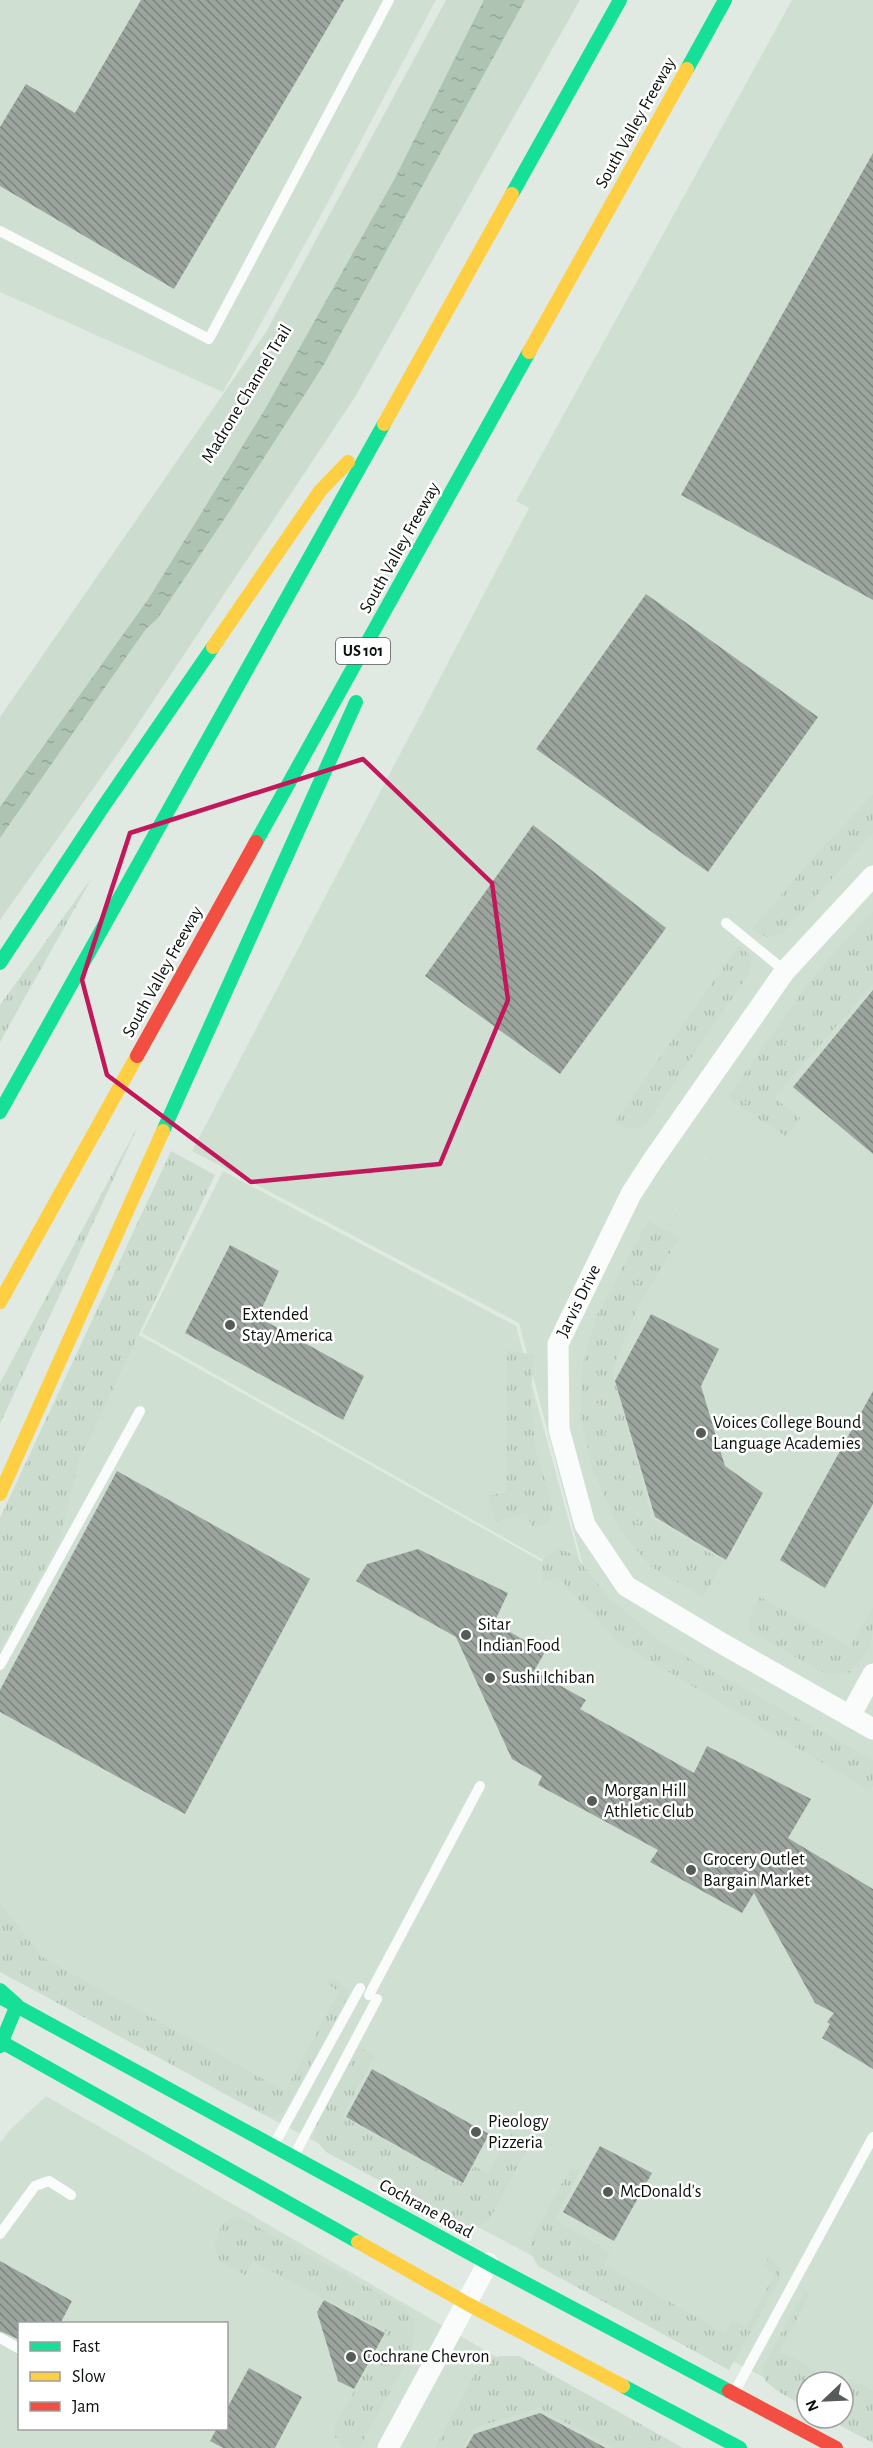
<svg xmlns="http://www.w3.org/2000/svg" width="873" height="2448" viewBox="0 0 873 2448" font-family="'Alegreya Sans',sans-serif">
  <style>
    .built { fill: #cfe0d3; fill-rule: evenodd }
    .grass { fill: url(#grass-tufts) }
    .park { fill: #ccddd0 }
    .water { fill: url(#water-ripples) }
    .building { fill: url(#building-back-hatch) }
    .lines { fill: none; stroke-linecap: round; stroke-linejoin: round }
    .path { stroke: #d4d7d5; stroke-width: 4; stroke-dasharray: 1.5 4.5; stroke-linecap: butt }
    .lane { stroke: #fafcfb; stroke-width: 10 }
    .street { stroke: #fafcfb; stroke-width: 21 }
    .fast { stroke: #16e098; stroke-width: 14 }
    .slow { stroke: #ffcf43; stroke-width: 14 }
    .jam { stroke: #f24e42; stroke-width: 14 }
    .marked { fill: none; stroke: #c2185b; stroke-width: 4.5; stroke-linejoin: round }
    .poi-dot { fill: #555c57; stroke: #fff; stroke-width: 2 }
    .labels { text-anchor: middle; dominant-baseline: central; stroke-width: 5; stroke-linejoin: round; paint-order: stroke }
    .shield { fill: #fff; stroke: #545855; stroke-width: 1.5 }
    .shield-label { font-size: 16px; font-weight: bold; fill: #0a100c }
    .street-label { font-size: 18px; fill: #0a100c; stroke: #fff }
    .poi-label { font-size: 18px; fill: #0a100c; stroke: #fff; text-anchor: start }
  </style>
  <defs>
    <pattern id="grass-tufts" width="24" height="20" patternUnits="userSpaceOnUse" patternTransform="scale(1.5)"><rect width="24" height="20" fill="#ccddd0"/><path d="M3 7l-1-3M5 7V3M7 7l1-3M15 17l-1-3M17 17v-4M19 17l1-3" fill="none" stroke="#aebdb1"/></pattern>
    <pattern id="water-ripples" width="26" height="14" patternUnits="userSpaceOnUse" patternTransform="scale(1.5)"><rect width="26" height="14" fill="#aec3b2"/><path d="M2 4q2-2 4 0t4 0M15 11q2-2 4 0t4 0" fill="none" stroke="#94a698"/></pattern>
    <pattern id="building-back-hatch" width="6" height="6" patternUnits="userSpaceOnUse" patternTransform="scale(1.5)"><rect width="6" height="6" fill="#9ca49e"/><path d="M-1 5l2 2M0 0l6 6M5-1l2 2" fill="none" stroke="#7d847f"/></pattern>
  </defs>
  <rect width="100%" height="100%" fill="#e0eae2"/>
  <!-- built -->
  <g class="built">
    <path d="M0 0H436L326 206 223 392 0 292Z"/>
    <path d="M792 0H873V2434L843 2418V2382H807V2400L230 2097 35 1989 0 1944V1592L139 1335 589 1588 519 1323 192 1151 529 508 516 501Z"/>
    <path d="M223 1171 516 1326 586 1584 142 1333Z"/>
    <path d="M46 2096 654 2448H0V2143L9 2131ZM20 2324H226V2428H20Z"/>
  </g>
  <!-- grass -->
  <g class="grass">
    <path d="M873 794V833L782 934 766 937 752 929 819 851Z"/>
    <path d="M93 876 0 1042V1005Z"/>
    <path d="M873 911V984L774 1098 800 1118 787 1137 732 1102 729 1095 815 974Z"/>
    <path d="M739 945 752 958 750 972 643 1128 627 1129 614 1123Z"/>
    <path d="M140 1122 0 1424V1383Z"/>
    <path d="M171 1151 215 1175 79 1460 60 1540 0 1650V1518Z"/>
    <path d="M648 1221 679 1238 638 1307 612 1370 652 1519 724 1561 703 1597 650 1566 620 1530 593 1470 580 1416 583 1362 597 1315Z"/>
    <path d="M507 1350 534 1355 531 1391 535 1447 553 1508 548 1523 533 1529 526 1513 496 1522 488 1496 506 1492Z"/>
    <path d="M557 1548 575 1555 608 1597 665 1645 873 1760V1786L870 1791 618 1642 558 1577 543 1581 542 1561Z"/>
    <path d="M760 1597 850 1647 873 1607C873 1646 873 1646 849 1673L826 1674 751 1632 748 1621Z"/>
    <path d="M0 1903 42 1957 285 2091 339 1992 328 1984 329 1980 334 1979 348 1990 347 1999 290 2102 282 2114 269 2117 0 1972Z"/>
    <path d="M359 2047 375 2055 342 2116 463 2184 474 2166 488 2174 511 2130 531 2141 489 2220 477 2227 463 2225 326 2152 314 2138 317 2123Z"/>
    <path d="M571 2167 580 2171 555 2220 610 2252 604 2265 725 2333 733 2320 746 2327 775 2274 763 2267 769 2256 780 2270V2279L729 2370 538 2266 531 2254V2240Z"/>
    <path d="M237 2216 404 2307 415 2325 412 2352 359 2448H344L335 2437V2426L387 2332 253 2261 245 2275 220 2261 214 2246 222 2224Z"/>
    <path d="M804 2291 810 2294 780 2351 839 2382H807V2408L779 2392 765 2381 763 2367Z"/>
    <path d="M500 2356H519L683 2448H614L538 2408 474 2428 463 2448H435L474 2375 487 2361Z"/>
    <path d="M861 2383 873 2390V2443L826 2418H843V2384Z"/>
  </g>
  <!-- park -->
  <path class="park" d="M446 0H580L355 397 126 742 0 920V717L266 332Z"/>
  <!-- water -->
  <path class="water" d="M484 0H525L323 366 229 512 158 618 146 629 124 660 0 838V807L149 598 264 411 395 178Z"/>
  <!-- building -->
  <g class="building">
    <path d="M141 0H344L174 289 0 186V127L26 84 75 113Z"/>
    <path d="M873 153V600L681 495Z"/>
    <path d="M646 594 818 717 708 872 536 749Z"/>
    <path d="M533 825 666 928 560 1074 425 976Z"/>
    <path d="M873 990V1154L793 1087Z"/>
    <path d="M230 1245 279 1271 258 1317 364 1376 343 1420 185 1333Z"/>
    <path d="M651 1314 719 1349 701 1386 725 1466 763 1493 726 1560 655 1517 615 1381Z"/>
    <path d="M873 1391V1504L825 1588 780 1560Z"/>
    <path d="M117 1471 310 1579 185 1814 0 1712V1690Z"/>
    <path d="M418 1549 508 1593 494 1623 545 1652 534 1671 586 1700 580 1709 694 1773 707 1746 811 1799 788 1838 873 1889V2069L822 2038 830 2024 827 2022 834 2013 815 2003 754 1893 742 1913 650 1862 658 1850 538 1785 542 1776 512 1759 456 1637 356 1581 367 1564Z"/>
    <path d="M372 2069 489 2134 463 2183 346 2117Z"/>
    <path d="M600 2146 652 2173 614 2241 563 2212Z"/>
    <path d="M0 2261 72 2301 60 2324H20V2340L0 2331Z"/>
    <path d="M324 2300 385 2333 354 2389 338 2381 317 2312Z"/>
    <path d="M249 2368 302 2397 275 2448H223L210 2441 217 2428H226V2410Z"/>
    <path d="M540 2413 606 2448H466L474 2434Z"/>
  </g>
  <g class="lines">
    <!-- path -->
    <g class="path">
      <path d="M0 768 257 384 461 0"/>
      <path d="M858 1666 825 1647 790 1631 654 1543 624 1504 597 1399 596 1364 610 1331 654 1252 770 1060 828 999 873 946"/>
    </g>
    <!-- lane -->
    <g class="lane">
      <path d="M0 231 209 339 389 0"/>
      <path d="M726 923 785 971"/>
      <path d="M0 1665 140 1411"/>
      <path d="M369 1995 480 1786"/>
      <path d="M275 2143 360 1988"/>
      <path d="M295 2154 377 1999"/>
      <path d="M0 2234 35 2186 49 2181 71 2195"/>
      <path d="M0 2338 20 2349"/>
      <path d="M734 2393 873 2137"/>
    </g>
    <!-- street -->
    <g class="street">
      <path d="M873 876 785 971 653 1160 631 1194 558 1344 559 1429 585 1525 626 1586 723 1644 873 1729"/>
      <path d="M850 1716 873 1674"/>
      <path d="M388 2448 488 2263"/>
    </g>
    <!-- fast -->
    <g class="fast">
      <path d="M687 69 725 0"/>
      <path d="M512 194 620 0"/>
      <path d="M256 842 529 352"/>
      <path d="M0 963 103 807 213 647"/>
      <path d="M0 1112 384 424"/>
      <path d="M163 1131 356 702"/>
      <path d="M0 1990 17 2005 0 2046"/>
      <path d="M0 1997 495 2267 729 2391"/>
      <path d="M0 2041 358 2242"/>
      <path d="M623 2386 740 2448"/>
    </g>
    <!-- slow -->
    <g class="slow">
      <path d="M529 352 687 69"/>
      <path d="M384 424 512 194"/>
      <path d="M213 647 320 491 348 462"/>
      <path d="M0 1302 137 1056"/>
      <path d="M0 1494 163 1131"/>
      <path d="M358 2242 466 2303 623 2386"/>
    </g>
    <!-- jam -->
    <g class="jam">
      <path d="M137 1056 256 842"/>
      <path d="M729 2391 836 2448"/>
    </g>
  </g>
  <!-- marked area -->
  <path class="marked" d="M363 759 492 883 508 1000 440 1164 251 1182 107 1075 82 980 130 833Z"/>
  <!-- markers -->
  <g class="poi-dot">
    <circle cx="230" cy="1325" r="6"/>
    <circle cx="701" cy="1433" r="6"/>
    <circle cx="466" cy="1635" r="6"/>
    <circle cx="490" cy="1678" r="6"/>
    <circle cx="592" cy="1801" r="6"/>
    <circle cx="691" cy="1870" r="6"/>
    <circle cx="476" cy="2132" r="6"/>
    <circle cx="608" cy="2192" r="6"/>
    <circle cx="351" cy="2357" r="6"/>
  </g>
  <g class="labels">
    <!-- shield labels -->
    <rect class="shield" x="336" y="638" width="54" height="26" rx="4.5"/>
    <g class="shield-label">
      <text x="363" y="651">US 101</text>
    </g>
    <!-- street labels -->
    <g class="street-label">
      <text transform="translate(636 123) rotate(-61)">South Valley Freeway</text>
      <text transform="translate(247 394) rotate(-59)">Madrone Channel Trail</text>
      <text transform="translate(400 548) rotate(-61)">South Valley Freeway</text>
      <text transform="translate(163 972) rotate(-61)">South Valley Freeway</text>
      <text transform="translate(579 1301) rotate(-64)">Jarvis Drive</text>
      <text transform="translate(426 2209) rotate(29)">Cochrane Road</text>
    </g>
    <!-- poi labels -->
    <g class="poi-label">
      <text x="242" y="1315">Extended<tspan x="242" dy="21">Stay America</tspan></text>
      <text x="713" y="1423">Voices College Bound<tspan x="713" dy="21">Language Academies</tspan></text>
      <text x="478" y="1625">Sitar<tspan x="478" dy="21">Indian Food</tspan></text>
      <text x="502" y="1678">Sushi Ichiban</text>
      <text x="604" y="1791">Morgan Hill<tspan x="604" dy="21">Athletic Club</tspan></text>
      <text x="703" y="1860">Grocery Outlet<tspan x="703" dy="21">Bargain Market</tspan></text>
      <text x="488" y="2122">Pieology<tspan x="488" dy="21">Pizzeria</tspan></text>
      <text x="620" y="2192">McDonald's</text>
      <text x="363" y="2357">Cochrane Chevron</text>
    </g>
  </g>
  <!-- legend -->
  <rect x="18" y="2322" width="210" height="108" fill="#ffffff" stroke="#9d9f9e" stroke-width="1.5"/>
  <rect x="30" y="2342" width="30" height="9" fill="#16e098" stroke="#9d9f9e" stroke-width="1.5"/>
  <text x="72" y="2352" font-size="18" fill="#0a100c">Fast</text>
  <rect x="30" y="2372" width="30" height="9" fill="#ffcf43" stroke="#9d9f9e" stroke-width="1.5"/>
  <text x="72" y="2382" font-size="18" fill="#0a100c">Slow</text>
  <rect x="30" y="2402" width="30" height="9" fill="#f24e42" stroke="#9d9f9e" stroke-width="1.5"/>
  <text x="72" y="2412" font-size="18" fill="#0a100c">Jam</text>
  <!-- north arrow -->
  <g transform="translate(825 2400) rotate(247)"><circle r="28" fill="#ffffff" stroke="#9d9f9e" stroke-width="1.5"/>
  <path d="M0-4.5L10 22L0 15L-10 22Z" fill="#555c57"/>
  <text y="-9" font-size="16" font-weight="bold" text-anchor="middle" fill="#0a100c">N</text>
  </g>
</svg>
